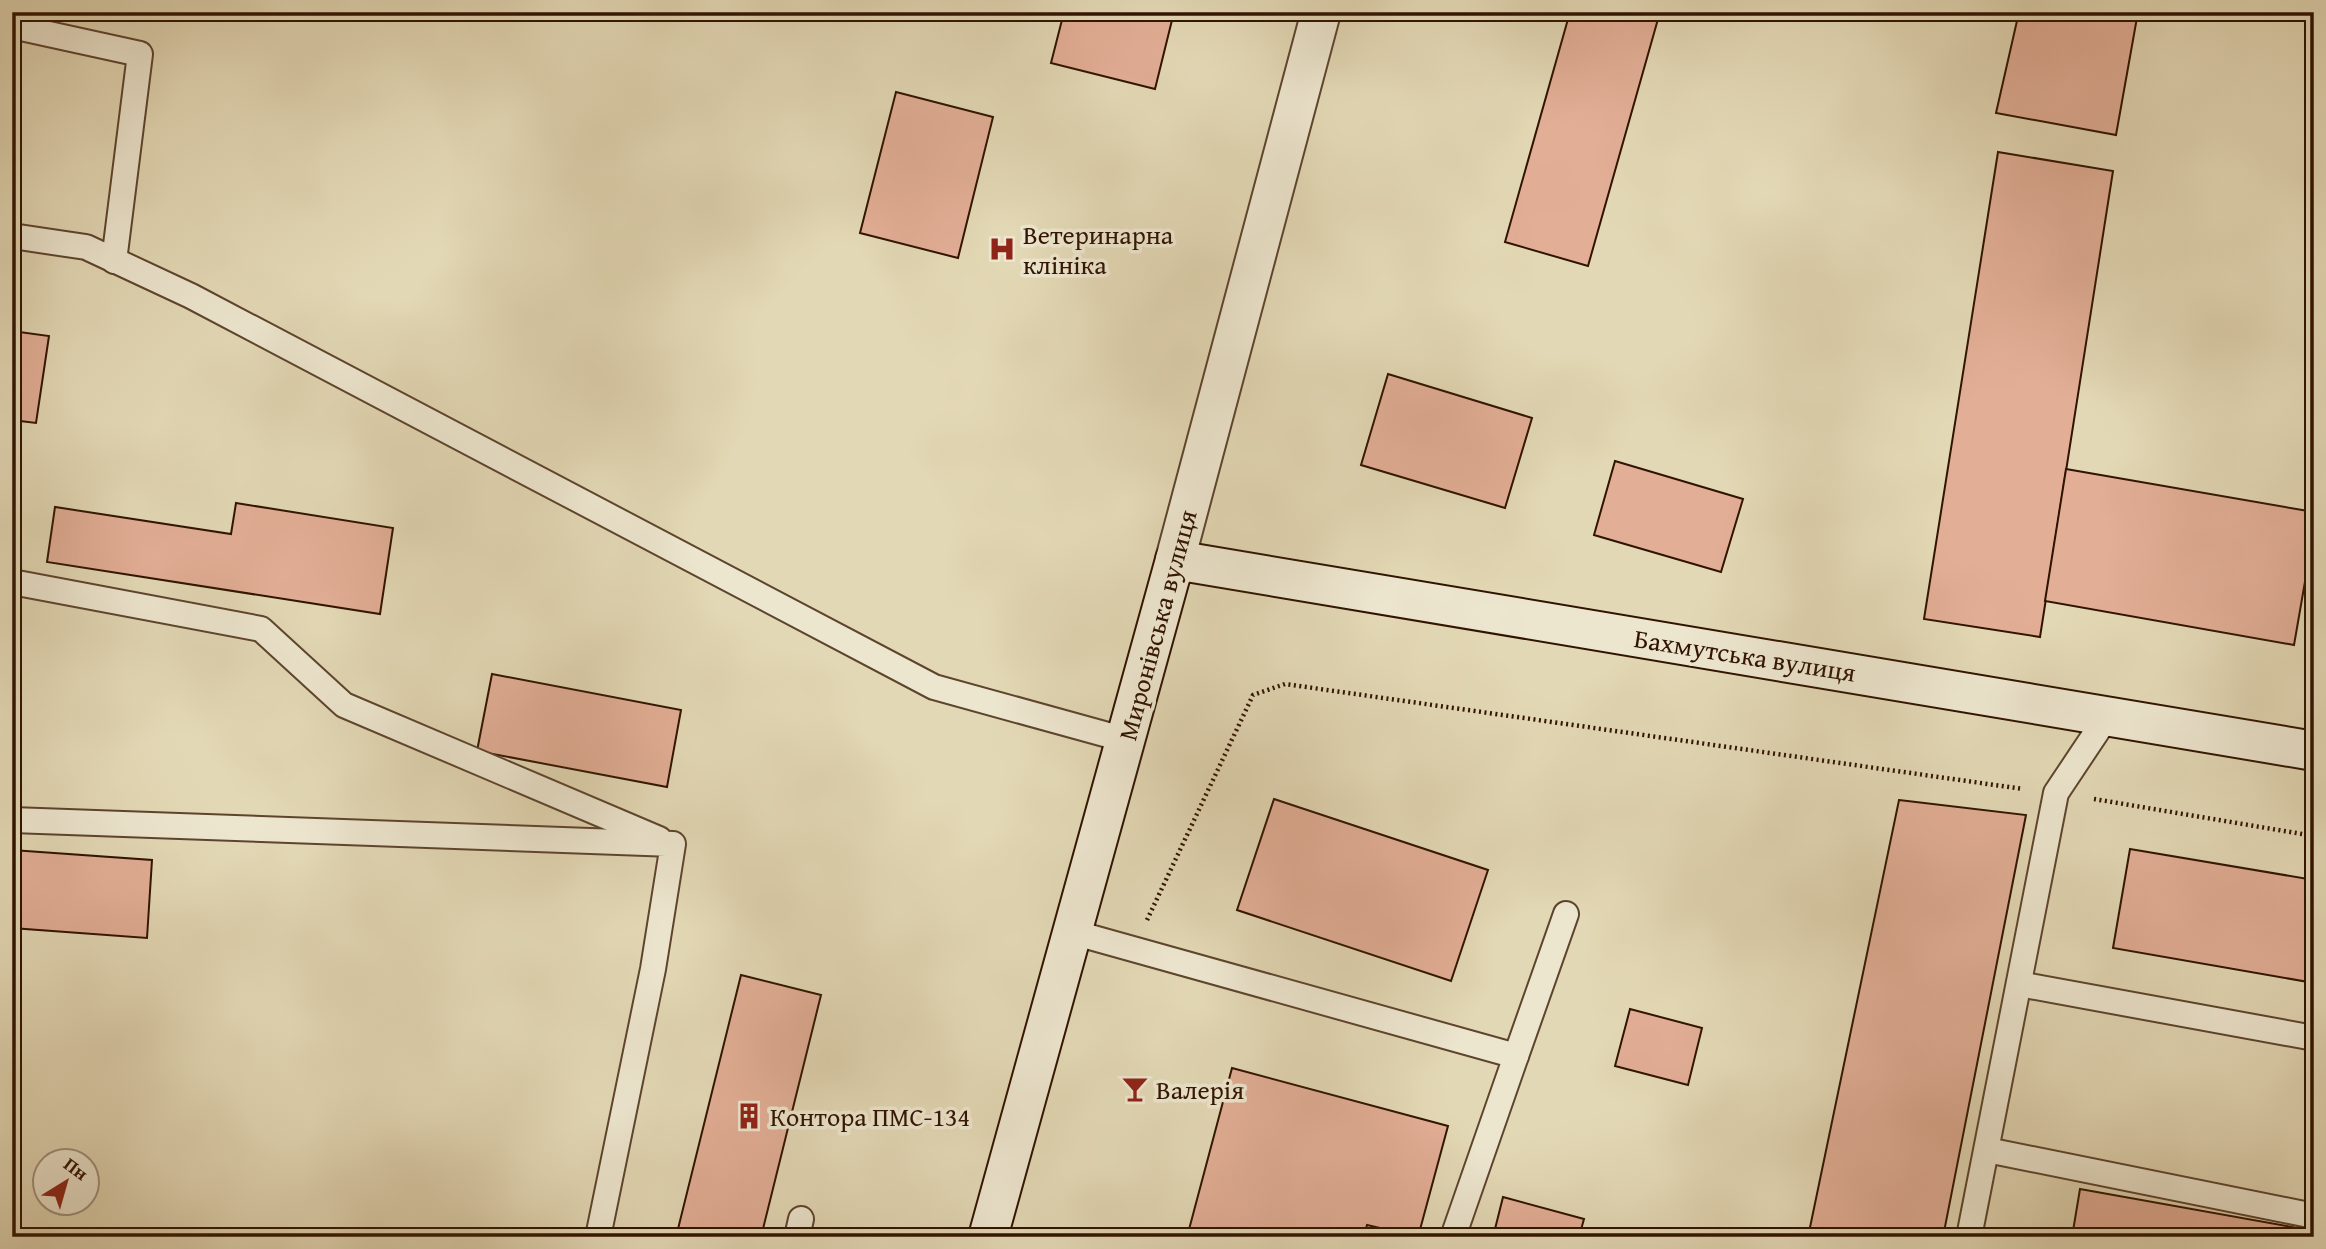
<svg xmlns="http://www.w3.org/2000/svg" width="2326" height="1249" viewBox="0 0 2326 1249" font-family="'Gentium Book Plus',serif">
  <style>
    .building { fill: #e2ae96; stroke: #301300; stroke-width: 2 }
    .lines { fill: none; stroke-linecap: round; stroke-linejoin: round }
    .lane-casing { stroke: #5d442d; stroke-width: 28 }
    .street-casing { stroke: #5d442d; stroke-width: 42 }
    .secondary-casing { stroke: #301300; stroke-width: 42 }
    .path { stroke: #301300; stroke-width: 4.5; stroke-dasharray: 2 3.5; stroke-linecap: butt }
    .lane { stroke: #ede6cf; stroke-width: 24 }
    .street { stroke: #ede6cf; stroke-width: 38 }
    .secondary { stroke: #ede6cf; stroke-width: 38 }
    .labels { text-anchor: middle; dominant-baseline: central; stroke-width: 7; stroke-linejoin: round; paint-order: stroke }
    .poi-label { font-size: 26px; fill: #301300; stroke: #ede6cf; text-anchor: start }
    .street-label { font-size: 26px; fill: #301300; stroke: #ede6cf }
  </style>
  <rect width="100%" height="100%" fill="#e3d8b5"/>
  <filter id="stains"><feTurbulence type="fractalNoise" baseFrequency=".00286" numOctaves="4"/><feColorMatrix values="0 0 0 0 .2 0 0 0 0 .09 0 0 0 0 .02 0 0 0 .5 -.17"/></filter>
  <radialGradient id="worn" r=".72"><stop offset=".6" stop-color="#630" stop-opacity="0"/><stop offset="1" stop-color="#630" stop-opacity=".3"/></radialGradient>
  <!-- building -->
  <g class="building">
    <path d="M1064 12H1174L1155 89 1051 63Z"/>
    <path d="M1570 12H1660L1588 266 1505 242Z"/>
    <path d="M2019 12H2138L2116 135 1996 113Z"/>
    <path d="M896 92 993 117 958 258 860 233Z"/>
    <path d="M1998 152 2113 171 2040 637 1924 619Z"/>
    <path d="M12 331 49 336 36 423 12 420Z"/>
    <path d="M1388 374 1532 418 1505 508 1361 465Z"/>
    <path d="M1615 461 1743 499 1721 572 1594 535Z"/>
    <path d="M2066 469 2314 512V530L2294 645 2045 601Z"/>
    <path d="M236 503 393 528 380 614 47 562 55 507 231 534Z"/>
    <path d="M492 674 681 710 667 787 477 751Z"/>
    <path d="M1274 799 1488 870 1451 981 1237 910Z"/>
    <path d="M1899 800 2026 815 1943 1237H1808Z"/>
    <path d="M2130 849 2314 880V983L2113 948Z"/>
    <path d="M12 850 152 860 147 938 12 928Z"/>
    <path d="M741 975 821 995 761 1237H676Z"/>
    <path d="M1630 1009 1702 1028 1688 1085 1615 1066Z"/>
    <path d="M1232 1068 1448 1126 1418 1237 1367 1225 1364 1237H1187Z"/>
    <path d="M2080 1189 2314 1231V1237H2072Z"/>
    <path d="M1503 1197 1584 1219 1579 1237H1493Z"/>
  </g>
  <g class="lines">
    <!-- lane casing -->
    <g class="lane-casing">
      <g id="lane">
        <path d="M12 26 140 54 114 261"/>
        <path d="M12 236 86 247 191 296 934 687 1126 740"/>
        <path d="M12 582 261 629 344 705 659 839"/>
        <path d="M12 820 673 844 653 969 598 1237"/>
        <path d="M1072 932 1516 1056 1566 914"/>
        <path d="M2019 984 2314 1038"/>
        <path d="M1987 1150 2314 1216"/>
        <path d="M797 1237 801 1219"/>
        <path d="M1453 1237 1516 1056"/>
        <path d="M1969 1237 2056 793 2108 715"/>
      </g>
    </g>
    <!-- street casing -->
    <g class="street-casing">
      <path id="street" d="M1175 560 1321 12"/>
    </g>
    <!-- secondary casing -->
    <g class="secondary-casing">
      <path id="secondary" d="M988 1237 1175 560 2314 751"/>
    </g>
    <!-- path -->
    <g class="path">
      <path d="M2094 799 2314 836"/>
      <path d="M1147 920 1253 695 1285 684 2023 789"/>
    </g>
    <!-- lane -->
    <use href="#lane" class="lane"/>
    <!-- street -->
    <use href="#street" class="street"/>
    <!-- secondary -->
    <use href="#secondary" class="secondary"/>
  </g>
  <!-- icons -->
  <defs>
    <g id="hospital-bare" transform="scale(2.1)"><path d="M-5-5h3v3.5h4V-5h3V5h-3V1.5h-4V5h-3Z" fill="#8f2418" stroke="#ede6cf" stroke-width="2.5" paint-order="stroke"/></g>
    <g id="bar-bare" transform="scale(2.1)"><path d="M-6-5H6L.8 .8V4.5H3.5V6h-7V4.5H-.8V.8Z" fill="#8f2418" stroke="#ede6cf" stroke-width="2.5" paint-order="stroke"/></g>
    <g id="building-bare" transform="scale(2.1)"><path d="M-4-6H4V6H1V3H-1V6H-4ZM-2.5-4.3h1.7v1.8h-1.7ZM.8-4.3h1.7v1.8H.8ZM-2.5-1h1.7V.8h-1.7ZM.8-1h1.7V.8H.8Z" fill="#8f2418" stroke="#ede6cf" stroke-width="2.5" paint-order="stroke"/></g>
  </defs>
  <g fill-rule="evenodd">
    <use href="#hospital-bare" x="1002" y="249"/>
    <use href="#bar-bare" x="1135" y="1089"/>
    <use href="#building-bare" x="749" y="1116"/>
  </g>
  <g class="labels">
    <!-- poi labels -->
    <g class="poi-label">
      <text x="1023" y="234">Ветеринарна<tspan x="1023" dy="30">клініка</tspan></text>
      <text x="1156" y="1089">Валерія</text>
      <text x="770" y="1116">Контора ПМС-134</text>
    </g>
    <!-- street labels -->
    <g class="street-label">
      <text transform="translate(1157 625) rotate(-75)">Миронівська вулиця</text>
      <text transform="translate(1745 655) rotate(9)">Бахмутська вулиця</text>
    </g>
  </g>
  <!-- margin -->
  <rect width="2326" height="1249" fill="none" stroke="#e3d8b5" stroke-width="42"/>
  <rect x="14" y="14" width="2298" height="1221" fill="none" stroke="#301300" stroke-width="3.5"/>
  <rect x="21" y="21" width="2284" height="1207" fill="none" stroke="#301300" stroke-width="2"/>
  <!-- north arrow -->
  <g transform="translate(66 1182) rotate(37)"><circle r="33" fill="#ede6cf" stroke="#a1927c" stroke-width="2"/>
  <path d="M0-5L12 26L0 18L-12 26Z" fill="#8f2418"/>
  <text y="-10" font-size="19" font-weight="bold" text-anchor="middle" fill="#301300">Пн</text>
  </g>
  <rect width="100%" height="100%" filter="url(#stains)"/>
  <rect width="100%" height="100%" fill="url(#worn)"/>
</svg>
